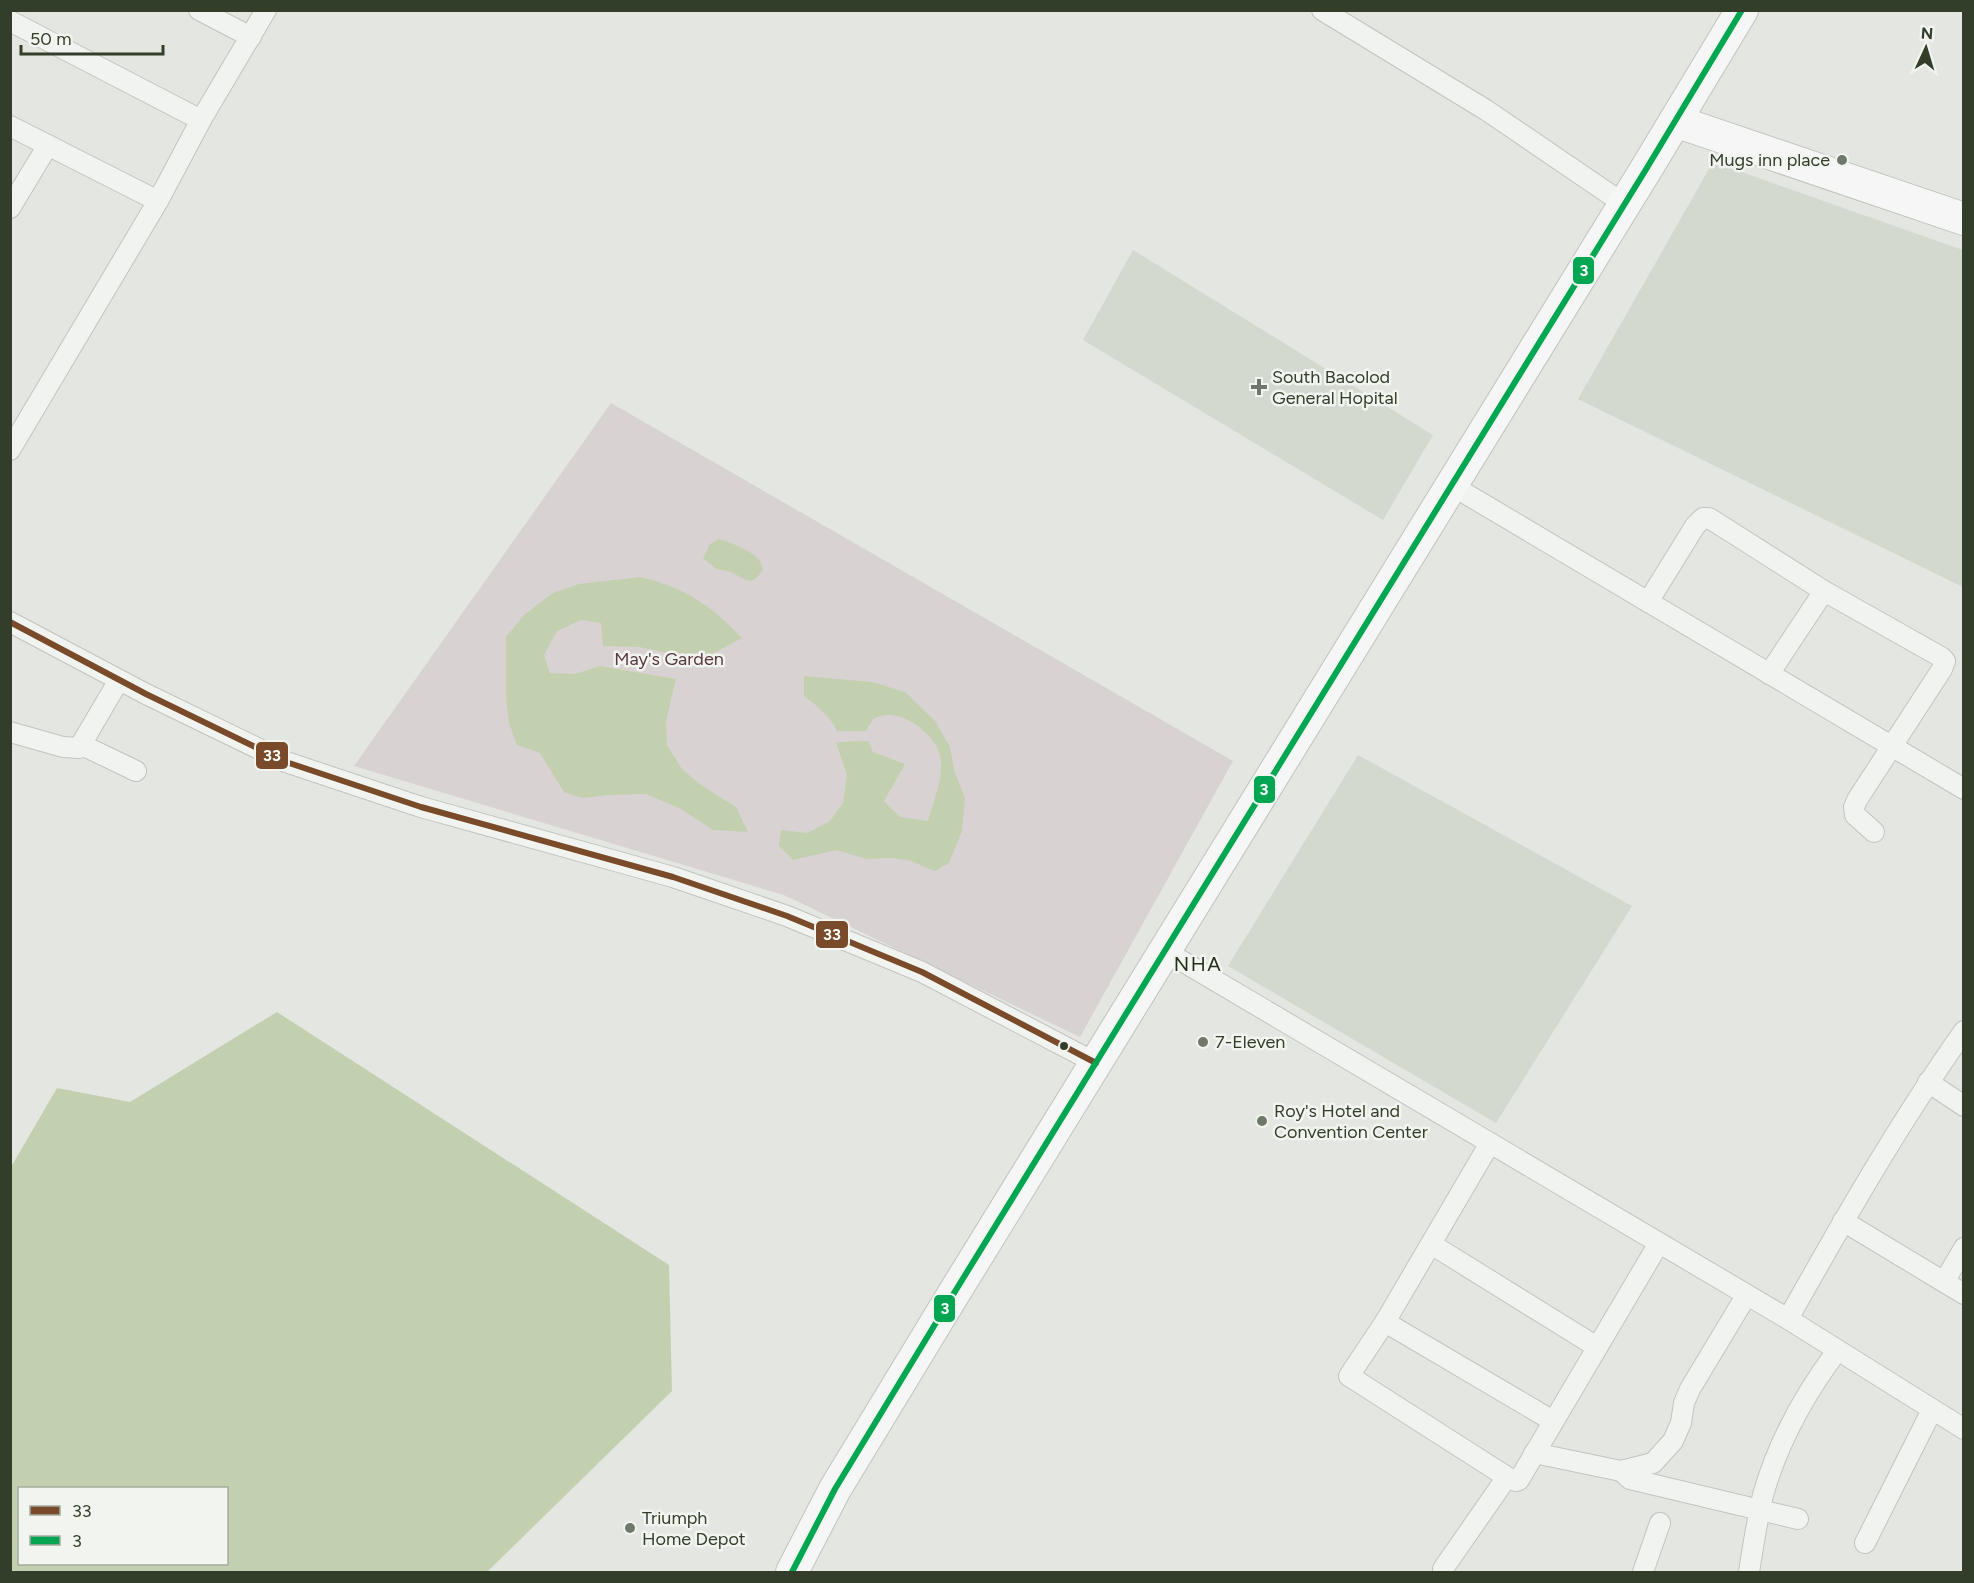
<svg xmlns="http://www.w3.org/2000/svg" width="1974" height="1583" viewBox="0 0 1974 1583" font-family="Figtree,sans-serif">
  <style>
    .built { fill: #d3d9cf }
    .green { fill: #d9d2d2 }
    .water { fill: #c2d0b0; fill-rule: evenodd }
    .lines { fill: none; stroke-linecap: round; stroke-linejoin: round }
    .minor-casing { stroke: #c1c4bf; stroke-width: 22 }
    .primary-casing { stroke: #c0c3be; stroke-width: 34 }
    .minor { stroke: #f1f3f0; stroke-width: 20 }
    .primary { stroke: #f5f6f5; stroke-width: 32 }
    .bus-1-casing { stroke: #f2f5ef; stroke-width: 10 }
    .bus-2-casing { stroke: #f2f5ef; stroke-width: 10 }
    .bus-1 { stroke: #7a4b2a; stroke-width: 6 }
    .bus-2 { stroke: #00a651; stroke-width: 6 }
    .poi-dot { fill: #707969; stroke: #f2f5ef; stroke-width: 2 }
    .bus-dot { fill: #323e29; stroke: #f2f5ef; stroke-width: 2 }
    .labels { text-anchor: middle; dominant-baseline: central; stroke-width: 5; stroke-linejoin: round; paint-order: stroke }
    .poi-label { font-size: 18px; fill: #323e29; stroke: #f2f5ef; text-anchor: start }
    .park-label { font-size: 18px; fill: #593740; stroke: #f2f5ef }
    .neighbourhood-label { font-size: 20px; letter-spacing: 1.5px; fill: #232f1b; stroke: #f2f5ef }
    .line-badge { stroke: #f2f5ef; stroke-width: 2 }
    .badge-label { font-size: 16px; text-anchor: middle; font-weight: bold; fill: #fff }
  </style>
  <rect width="100%" height="100%" fill="#e3e6e1"/>
  <!-- built -->
  <g class="built">
    <path d="M1713 162 1963 250V587L1578 399Z"/>
    <path d="M1133 250 1433 435 1383 520 1083 340Z"/>
    <path d="M1358 755 1632 906 1496 1123 1228 966Z"/>
  </g>
  <!-- green -->
  <path class="green" d="M611 403 1233 761 1080 1037 784 895 354 766Z"/>
  <!-- water -->
  <g class="water">
    <path d="M719 539C728 541 754 552 759 560 761 563 762 567 763 570 749 590 745 577 730 572 725 570 719 570 715 568 711 565 708 561 703 559L710 544Z"/>
    <path d="M641 577C686 588 710 605 742 638L712 654 668 653 639 647 603 646 601 623 581 620 557 631 544 655 550 673 575 674 600 666 676 679 666 721 667 745 682 769 701 785 736 807 748 832 713 830 681 809 646 794 608 795 582 798 564 792 540 753 517 745 509 723 506 696V637L524 615 553 593 579 584Z"/>
    <path d="M804 676 872 682 905 692 935 721 950 747 954 770 965 798 962 831 949 863 935 871 908 860 890 858 867 859 836 850 793 860 779 846 781 830 807 833 830 821 843 803 847 775 836 742 868 741 873 752 905 764 884 801 900 817 928 821C933 802 945 775 940 755 935 736 910 716 891 715 885 714 878 717 873 719L866 731H837C829 715 818 707 804 696Z"/>
    <path d="M277 1012 669 1265 672 1391 487 1572H11V1167L57 1088 130 1102ZM20 1488H226V1564H20Z"/>
  </g>
  <g class="lines">
    <!-- minor casing -->
    <g class="minor-casing">
      <g id="minor">
        <path d="M199 10 251 37"/>
        <path d="M1322 10 1486 110 1624 204"/>
        <path d="M10 21 201 120"/>
        <path d="M10 126 158 201"/>
        <path d="M10 208 48 145"/>
        <path d="M10 450 158 201 201 120 266 10"/>
        <path d="M1451 485 1964 789"/>
        <path d="M1648 602 1695 526 1703 518H1709L1824 591 1941 657 1945 661 1942 669 1857 800 1854 807 1855 815 1874 832"/>
        <path d="M10 622 146 694 286 762 421 807 673 877 787 916 922 972 1096 1063"/>
        <path d="M1769 674 1824 591"/>
        <path d="M10 732 63 747 79 748 119 680"/>
        <path d="M82 745 136 771"/>
        <path d="M1165 951 1788 1319 1964 1429"/>
        <path d="M1928 1082 1964 1106"/>
        <path d="M1490 1143 1385 1322 1349 1376 1507 1477 1516 1481 1519 1480 1659 1243"/>
        <path d="M1843 1221 1964 1294"/>
        <path d="M1431 1244 1597 1347"/>
        <path d="M1944 1282 1964 1248"/>
        <path d="M1788 1319C1843 1221 1899 1123 1964 1031"/>
        <path d="M1385 1322 1553 1421"/>
        <path d="M1534 1453 1621 1471 1653 1463 1673 1441 1681 1423 1684 1403 1690 1389 1746 1296"/>
        <path d="M1621 1471 1630 1479 1798 1519"/>
        <path d="M1865 1543 1932 1410"/>
        <path d="M1443 1569 1507 1477"/>
        <path d="M1643 1572 1660 1523"/>
        <path d="M1749 1572C1753 1547 1757 1520 1763 1495 1778 1442 1804 1395 1837 1351"/>
      </g>
    </g>
    <!-- primary casing -->
    <g class="primary-casing">
      <g id="primary">
        <path d="M1675 121 1964 219"/>
        <path d="M792 1572 835 1489 951 1298 1645 171 1742 10"/>
      </g>
    </g>
    <!-- minor -->
    <use href="#minor" class="minor"/>
    <!-- primary -->
    <use href="#primary" class="primary"/>
    <!-- bus-1 casing -->
    <g class="bus-1-casing">
      <path id="bus-1" d="M10 622 146 694 286 762 421 807 673 877 787 916 922 972 1096 1063"/>
    </g>
    <!-- bus-2 casing -->
    <g class="bus-2-casing">
      <path id="bus-2" d="M792 1572 835 1489 951 1298 1645 171 1742 10"/>
    </g>
    <!-- bus-1 -->
    <use href="#bus-1" class="bus-1"/>
    <!-- bus-2 -->
    <use href="#bus-2" class="bus-2"/>
  </g>
  <!-- markers -->
  <g class="poi-dot">
    <circle cx="1842" cy="160" r="6"/>
    <path d="M1256 378h6v6h6v6h-6v6h-6v-6h-6v-6h6z"/>
    <circle cx="1203" cy="1042" r="6"/>
    <circle cx="1262" cy="1121" r="6"/>
    <circle cx="630" cy="1528" r="6"/>
  </g>
  <circle class="bus-dot" cx="1064" cy="1046" r="5"/>
  <g class="labels">
    <!-- poi labels -->
    <g class="poi-label">
      <text x="1830" y="160" text-anchor="end">Mugs inn place</text>
      <text x="1272" y="377">South Bacolod<tspan x="1272" dy="21">General Hopital</tspan></text>
      <text x="1215" y="1042">7-Eleven</text>
      <text x="1274" y="1111">Roy's Hotel and<tspan x="1274" dy="21">Convention Center</tspan></text>
      <text x="642" y="1518">Triumph<tspan x="642" dy="21">Home Depot</tspan></text>
    </g>
    <!-- park labels -->
    <g class="park-label">
      <text x="669" y="659">May's Garden</text>
    </g>
    <!-- neighbourhood labels -->
    <g class="neighbourhood-label">
      <text x="1198" y="964">NHA</text>
    </g>
  </g>
  <g class="line-badge">
    <rect x="1572" y="256" width="23" height="29" rx="6" fill="#00a651"/>
    <rect x="255" y="741" width="34" height="29" rx="6" fill="#7a4b2a"/>
    <rect x="1253" y="775" width="23" height="29" rx="6" fill="#00a651"/>
    <rect x="815" y="920" width="34" height="29" rx="6" fill="#7a4b2a"/>
    <rect x="933" y="1294" width="23" height="29" rx="6" fill="#00a651"/>
  </g>
  <g class="badge-label">
    <text x="1584" y="276">3</text>
    <text x="272" y="761">33</text>
    <text x="1264" y="795">3</text>
    <text x="832" y="940">33</text>
    <text x="945" y="1314">3</text>
  </g>
  <!-- border -->
  <rect width="1974" height="1583" fill="none" stroke="#323e29" stroke-width="24"/>
  <!-- legend -->
  <rect x="18" y="1487" width="210" height="78" fill="#f2f5ef" stroke="#a5aca0" stroke-width="1.5"/>
  <rect x="30" y="1506" width="30" height="9" fill="#7a4b2a" stroke="#a5aca0" stroke-width="1.5"/>
  <text x="72" y="1517" font-size="18" fill="#323e29">33</text>
  <rect x="30" y="1536" width="30" height="9" fill="#00a651" stroke="#a5aca0" stroke-width="1.5"/>
  <text x="72" y="1547" font-size="18" fill="#323e29">3</text>
  <!-- north arrow -->
  <g transform="translate(1926 48) rotate(4)" stroke="#f2f5ef" stroke-width="4.5" paint-order="stroke">
  <path d="M0-4.5L10 22L0 15L-10 22Z" fill="#323e29"/>
  <text y="-9" font-size="16" font-weight="bold" text-anchor="middle" fill="#323e29">N</text>
  </g>
  <!-- scale -->
  <path d="M21 45v9h142v-9" fill="none" stroke="#323e29" stroke-width="3"/>
  <text x="30" y="45" font-size="18" fill="#323e29" stroke="#f2f5ef" stroke-width="4.5" paint-order="stroke">50 m</text>
</svg>
